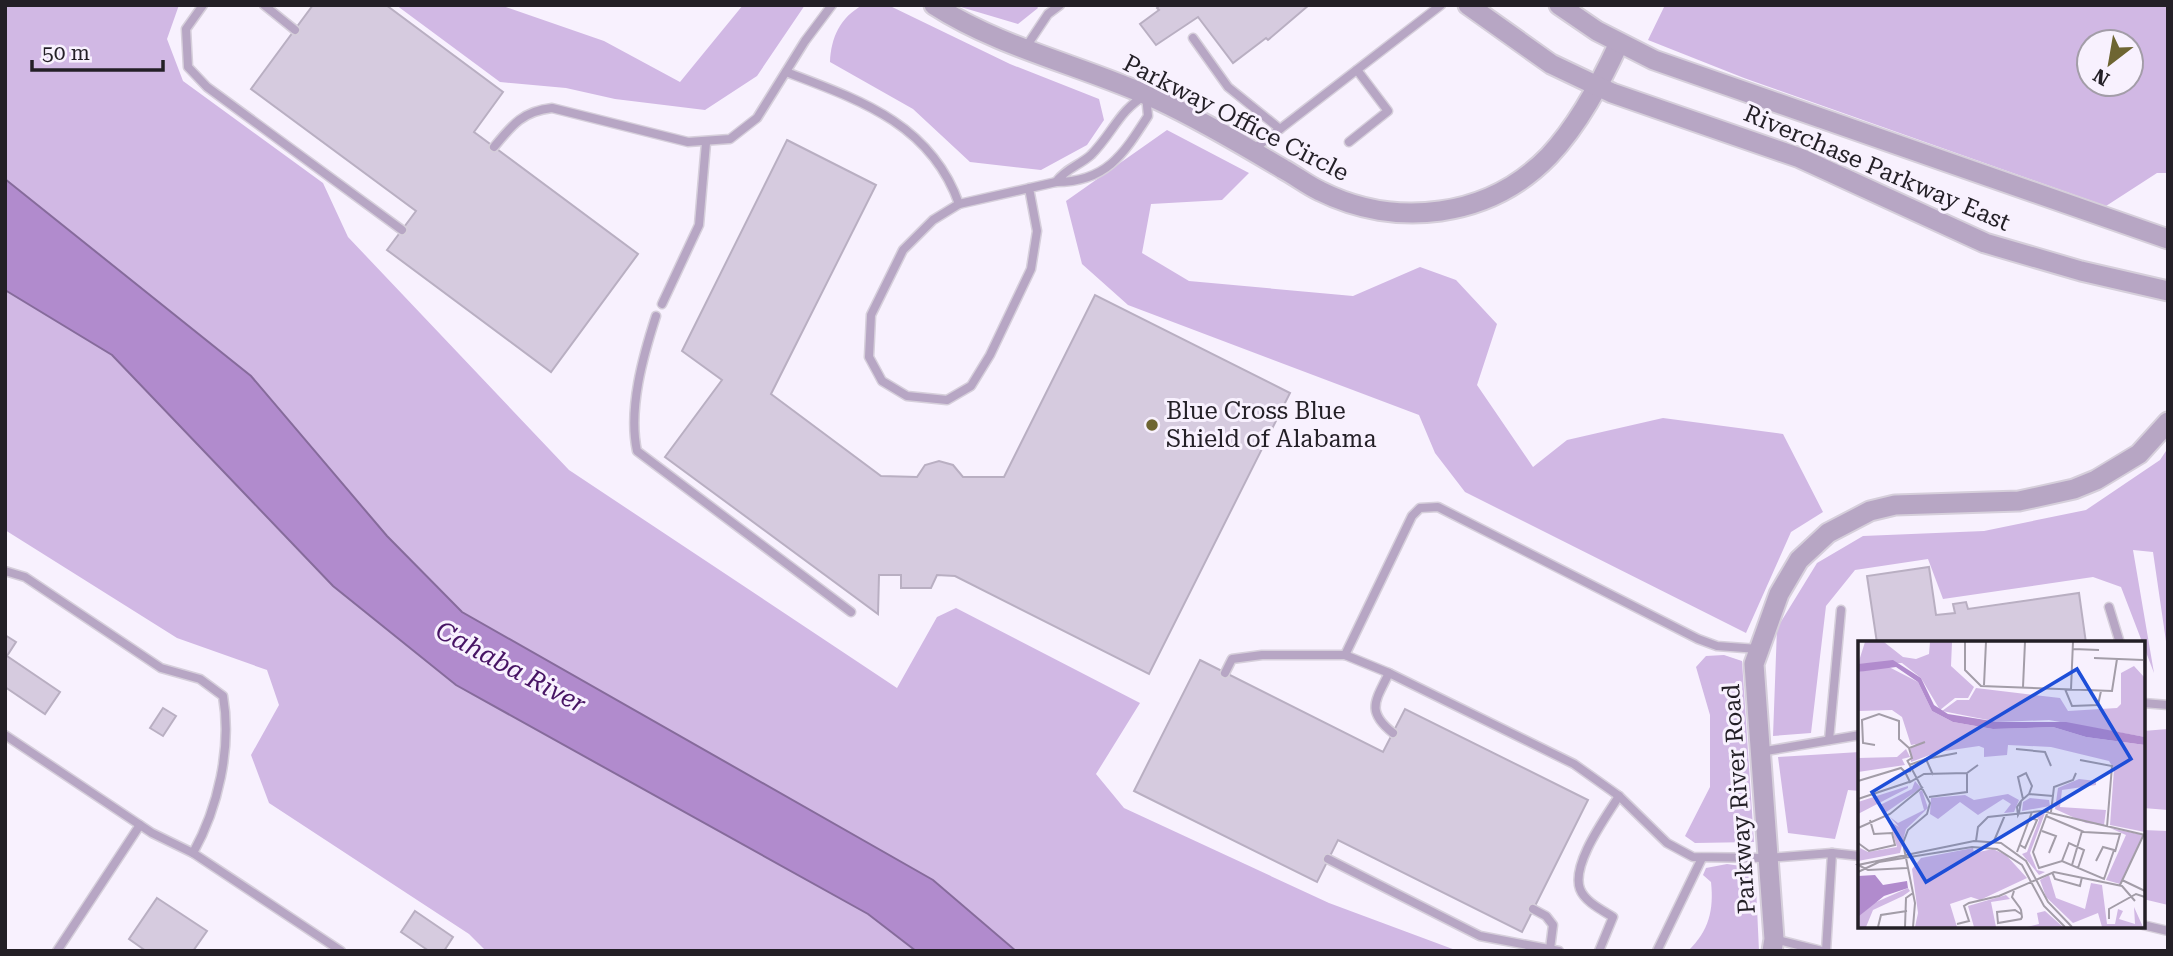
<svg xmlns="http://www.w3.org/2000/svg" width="2173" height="956" viewBox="0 0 2173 956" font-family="'Roboto Serif',serif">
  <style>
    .green { fill: #d1b8e4; fill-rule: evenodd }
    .water { fill: #b18bcd; stroke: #866b9b; stroke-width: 2 }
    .building { fill: #d6cbdf; stroke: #b9afc2; stroke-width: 2 }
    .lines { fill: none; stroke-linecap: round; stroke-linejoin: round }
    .service-casing { stroke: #d6cfdb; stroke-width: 11 }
    .tertiary-casing { stroke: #d6cfdb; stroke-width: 23 }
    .service { stroke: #b7a6c4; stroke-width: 8 }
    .tertiary { stroke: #b7a6c4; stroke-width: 19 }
    .poi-dot { fill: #6e6532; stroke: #f8f1fe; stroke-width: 2.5 }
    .labels { text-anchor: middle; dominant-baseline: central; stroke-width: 6; stroke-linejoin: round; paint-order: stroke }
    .street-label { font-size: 24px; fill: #231f26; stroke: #f8f1fe }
    .poi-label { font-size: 24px; fill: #231f26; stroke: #f8f1fe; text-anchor: start }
    .water-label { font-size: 26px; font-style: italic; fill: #471464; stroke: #f8f1fe }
    .inset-road { fill: none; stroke: #a39da8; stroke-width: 2 }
    .view { fill: #1d4ed8; fill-opacity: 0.15; stroke: #1d4ed8; stroke-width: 3.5 }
    .inset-edge { fill: none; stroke: #231f26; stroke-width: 3.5 }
  </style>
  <rect width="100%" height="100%" fill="#f8f1fe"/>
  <!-- green -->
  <g class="green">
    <path d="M5 5H179L167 39 183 81 323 183 348 237 569 470 897 688 937 617 956 608 1140 703 1096 774 1124 808 1329 903 1458 951H1016L933 880 462 612 387 536 251 376 5 179Z"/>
    <path d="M396 5H500L604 41 680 82 743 5H805L757 76 705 110 615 99 566 88 500 82Z"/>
    <path d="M863 5H888L1010 64 1099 99 1104 120 1087 145 1041 170 970 162 913 109 830 62C831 38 840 17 863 5Z"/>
    <path d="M954 5H1036L1038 8 1018 24Z"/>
    <path d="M1665 5H2168V173H2157L2106 206 1744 78 1648 40ZM2089 42H2131V84H2089Z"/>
    <path d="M1167 130 1249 173 1222 200 1151 204 1142 253 1189 281 1353 296 1420 267 1456 280 1497 324 1477 385 1533 467 1567 440 1663 418 1783 434 1823 512 1791 532 1746 633 1465 492 1435 453 1419 415 1128 305 1082 264 1066 201Z"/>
    <path d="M5 290 112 355 333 586 868 914 916 951H486L469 934 269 803 251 755 279 705 267 670 177 638 5 530Z"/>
    <path d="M2168 448V655L2153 552 2133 550 2154 673 2121 587 2093 577 1943 599 1928 559 1855 570 1826 606 1811 733 1773 736 1777 628 1817 563 1863 536 1984 531 2086 510 2160 460Z"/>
    <path d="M1724 655 1742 661 1754 842 1695 843 1685 836 1710 787V715L1696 667 1706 656Z"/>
    <path d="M2168 729V810L2143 808V731Z"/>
    <path d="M1860 752V791L1848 790 1835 839 1788 833 1778 757Z"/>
    <path d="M2143 830 2168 831V905L2143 899Z"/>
    <path d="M1727 864 1741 866 1756 886 1759 951H1688C1709 931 1714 910 1711 882L1703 875 1706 868Z"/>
  </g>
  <!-- water -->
  <path class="water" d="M5 179 251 376 387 536 462 612 933 880 1016 951H916L868 914 456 685 333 586 112 355 5 290Z"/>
  <!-- building -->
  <g class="building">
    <path d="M313 5H386L503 92 474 132 638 254 551 372 387 250 416 211 251 89Z"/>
    <path d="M1160 5H1309L1268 40 1266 38 1233 63 1198 17 1156 45 1140 24 1159 10 1157 8Z"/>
    <path d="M787 140 876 185 771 394 881 476 917 477 925 465 939 461 953 465 963 477H1004L1095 295 1290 393 1149 674 955 576 937 575 931 588H901V575H879L878 614 665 457 722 380 682 351Z"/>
    <path d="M1929 567 1936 615 1955 613 1953 604 1966 602 1968 609 2079 593 2086 643H1877L1867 576Z"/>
    <path d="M5 635 16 642 7 656 60 692 45 714 5 687Z"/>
    <path d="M1200 660 1383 752 1405 709 1588 800 1522 932 1338 840 1317 882 1134 791Z"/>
    <path d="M163 708 176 716 163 736 150 728Z"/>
    <path d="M157 898 207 931 193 951H146L129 939Z"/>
    <path d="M415 911 453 937 444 951H429L401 932Z"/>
  </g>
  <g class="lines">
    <!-- service casing -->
    <g class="service-casing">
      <g id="service">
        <path d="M203 5 186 29 188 67 207 87 402 230"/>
        <path d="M264 5 295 30"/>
        <path d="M1193 38 1228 87 1280 129"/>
        <path d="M1026 47 1048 14 1060 5"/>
        <path d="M786 72C860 100 931 124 959 204"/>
        <path d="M1146 95 1148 116C1123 155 1106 182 1056 182 1065 169 1080 165 1091 155 1113 133 1119 110 1146 95Z"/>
        <path d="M1349 142 1388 111 1357 70"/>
        <path d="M494 147C512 125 523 111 552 108L688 142 730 139 757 118 805 41 832 5"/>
        <path d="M1254 149 1441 5"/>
        <path d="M1029 188 1037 231 1031 269 990 355 971 386 947 400 907 396 882 381 869 357 871 315 903 250 933 220 959 204 1056 182"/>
        <path d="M662 304 699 225 706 143"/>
        <path d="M656 316C643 356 628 409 637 451L851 612"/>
        <path d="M5 571 25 577 161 668 200 679 223 696C232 748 218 808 193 853"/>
        <path d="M2109 607 2120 643"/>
        <path d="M1345 655 1412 516 1420 508 1438 507 1698 639 1717 646 1758 649"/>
        <path d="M1225 673 1232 659 1262 655H1345L1389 673 1574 764 1619 796 1667 843 1693 857 1768 858 1832 853 1826 951"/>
        <path d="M1389 673C1376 700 1365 711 1393 733"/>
        <path d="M2143 703 2168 705"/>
        <path d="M5 735 152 833 193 853 341 951"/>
        <path d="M1829 740 1841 610"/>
        <path d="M1760 752 1860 735"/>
        <path d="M1832 853 1860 856"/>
        <path d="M1328 859 1480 936 1559 951"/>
        <path d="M1533 909 1546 916 1553 925 1550 949"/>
        <path d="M2143 925 2168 931"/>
        <path d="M1774 939 1822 951"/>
        <path d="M57 951 140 825"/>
        <path d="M1599 951 1613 917C1602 910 1585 902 1580 889 1571 864 1606 817 1619 796"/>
        <path d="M1657 951 1702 858"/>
      </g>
    </g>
    <!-- tertiary casing -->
    <g class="tertiary-casing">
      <g id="tertiary">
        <path d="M934 5C1002 49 1085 66 1158 100 1201 120 1243 145 1283 169 1296 176 1307 185 1320 191 1396 229 1489 218 1549 156 1579 124 1601 82 1619 43"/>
        <path d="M1468 5 1551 64 1612 93 1800 158 1985 243 2081 271 2168 291"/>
        <path d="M1559 5 1597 31 1654 60 2168 239"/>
        <path d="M1772 951 1774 939 1754 664 1779 594 1799 560 1828 533 1870 511 1895 505 2019 501 2074 489 2096 480 2139 454 2168 422"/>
      </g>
    </g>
    <!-- service -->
    <use href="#service" class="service"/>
    <!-- tertiary -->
    <use href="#tertiary" class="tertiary"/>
  </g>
  <!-- markers -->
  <circle class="poi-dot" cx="1152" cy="425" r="7"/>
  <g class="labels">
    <!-- street labels -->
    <g class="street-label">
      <text transform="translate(1236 118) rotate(27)">Parkway Office Circle</text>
      <text transform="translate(1877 168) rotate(23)">Riverchase Parkway East</text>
      <text transform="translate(1739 799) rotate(-94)">Parkway River Road</text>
    </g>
    <!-- poi labels -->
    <g class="poi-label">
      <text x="1166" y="411">Blue Cross Blue<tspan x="1166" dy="28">Shield of Alabama</tspan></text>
    </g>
    <!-- water labels -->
    <g class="water-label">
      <text transform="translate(511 667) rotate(28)">Cahaba River</text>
    </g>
  </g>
  <!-- overview -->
  <g transform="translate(1858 641)">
    <rect width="287" height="287" fill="#f8f1fe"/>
    <path d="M7 1H26L45 16 58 18 71 13 72 1H94L93 25 116 46 110 57H97L82 69 63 37 44 22 0 23ZM29 25 60 41 74 70 95 81 135 88 195 86 228 96 287 104V191L252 184 256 128 251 120 193 106 150 104 149 114 126 116V107L121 105 80 111 53 121 52 108 58 103 53 104 44 76 34 69 0 70V31ZM276 25 287 37V96L191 79 140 81 84 70 99 59H111L118 47 202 57 210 70 259 67 263 63V32ZM48 108 52 116 44 118 47 124 0 131V117L39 116ZM221 138 238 140V144L204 149 202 166 248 169 246 184 228 182 197 168 200 147ZM57 140 63 147 27 172 22 164 54 148ZM50 145V147L0 173V161ZM64 149 70 167 48 188 42 212 0 220 2 207 10 211 39 206 31 180 41 186 32 176 40 182 66 169 61 151ZM150 153 161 159 156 171 146 172 153 163 145 158 120 174 102 161 80 178 72 173 73 157 107 154 116 159ZM172 157 191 159 192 165 164 170 165 161ZM187 172 172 212 179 229 187 231 181 234 164 213 169 211 181 179 176 173ZM252 187 285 194 262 243 248 239 268 194ZM115 207 116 212 135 208 148 214 169 237 122 259 113 256 92 263 99 286H57L60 272 54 228 63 217ZM191 234 198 257 227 268 233 242 244 244 249 283H257L260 268 265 270 261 278 277 283 276 266 285 286H244L240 272 215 282 188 256 182 239ZM50 247 52 250 45 255 15 269 8 286H0V276L16 262ZM148 254 152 258 133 261 138 286H116L110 265ZM187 270 205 286H169L181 283 179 272Z" fill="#d1b8e4"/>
    <path d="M35 19 63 37 76 64 90 73 140 81H208L287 96V104L228 96 195 86 135 88 95 81 74 70 60 41 38 26 0 31V23ZM17 234 25 244 49 240 50 247 26 255 0 276V235Z" fill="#b18bcd"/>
    <path class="inset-road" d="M107 1V29L123 45 254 50 259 18M286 1 287 34M215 8 241 9M236 17 285 19M126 44 128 1M165 46 167 1M207 48 214 65 240 64 243 50M213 48 215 1M17 104 5 102 4 79 21 73 41 80V98L51 107M158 108 187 111 193 125M68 118 99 112M49 119 72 162 69 173 50 189 45 202 57 262 55 286M222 119 254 125 249 186M49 120 54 117 51 107 67 101M51 124 68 118 75 134M53 130 47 131 52 141 66 133 109 132 120 124M0 140 43 127 47 131M171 153 195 155M71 156 109 151V132M0 158 51 141M163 160 171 153 174 145 168 132 160 136 165 158M163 160 161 172 160 174 159 166ZM190 170 175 211 181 227 204 220 246 238 256 209 245 206 238 220M193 171 196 146 215 139 218 132M188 175 226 191 262 193 257 211M0 187 32 173 65 146M184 190 198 195 191 212M118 200 120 186 130 176 184 170 287 194M136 200 147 174M0 202 11 210 37 204 34 192 16 193 12 179M162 204 167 207 179 179 173 177M159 211 174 171M204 220 211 202 226 209 220 227M214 224 224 190M49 227 10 229 0 224 116 200 143 202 168 220 190 261 214 286M0 231 21 221 114 206 139 208 164 224 186 265 207 286M194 231 197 238 222 245 224 236M264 239 287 250M262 244 286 193M156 250 154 256 162 267 163 269 164 276 163 278 140 282 139 271 157 269 163 273M251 278V268L278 253 287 256M99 283 111 280 106 265 111 262 141 255 196 231 264 245 277 260M20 286 23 274 49 270M47 286 48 257 55 252"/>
    <path class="view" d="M219 28 273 118 68 241 14 151Z"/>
    <rect width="287" height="287" class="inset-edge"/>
  </g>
  <!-- border -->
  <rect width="2173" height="956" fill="none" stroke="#231f26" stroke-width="14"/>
  <!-- north arrow -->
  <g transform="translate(2110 63) rotate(211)"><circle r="33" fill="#f8f1fe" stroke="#a39da8" stroke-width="2"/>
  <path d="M0-5L12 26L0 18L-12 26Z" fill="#6e6532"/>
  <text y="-10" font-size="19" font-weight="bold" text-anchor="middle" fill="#231f26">N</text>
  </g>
  <!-- scale -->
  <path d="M32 60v10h131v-10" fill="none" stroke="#231f26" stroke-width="3.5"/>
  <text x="42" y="60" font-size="21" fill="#231f26" stroke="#f8f1fe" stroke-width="5" paint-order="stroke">50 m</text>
</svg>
